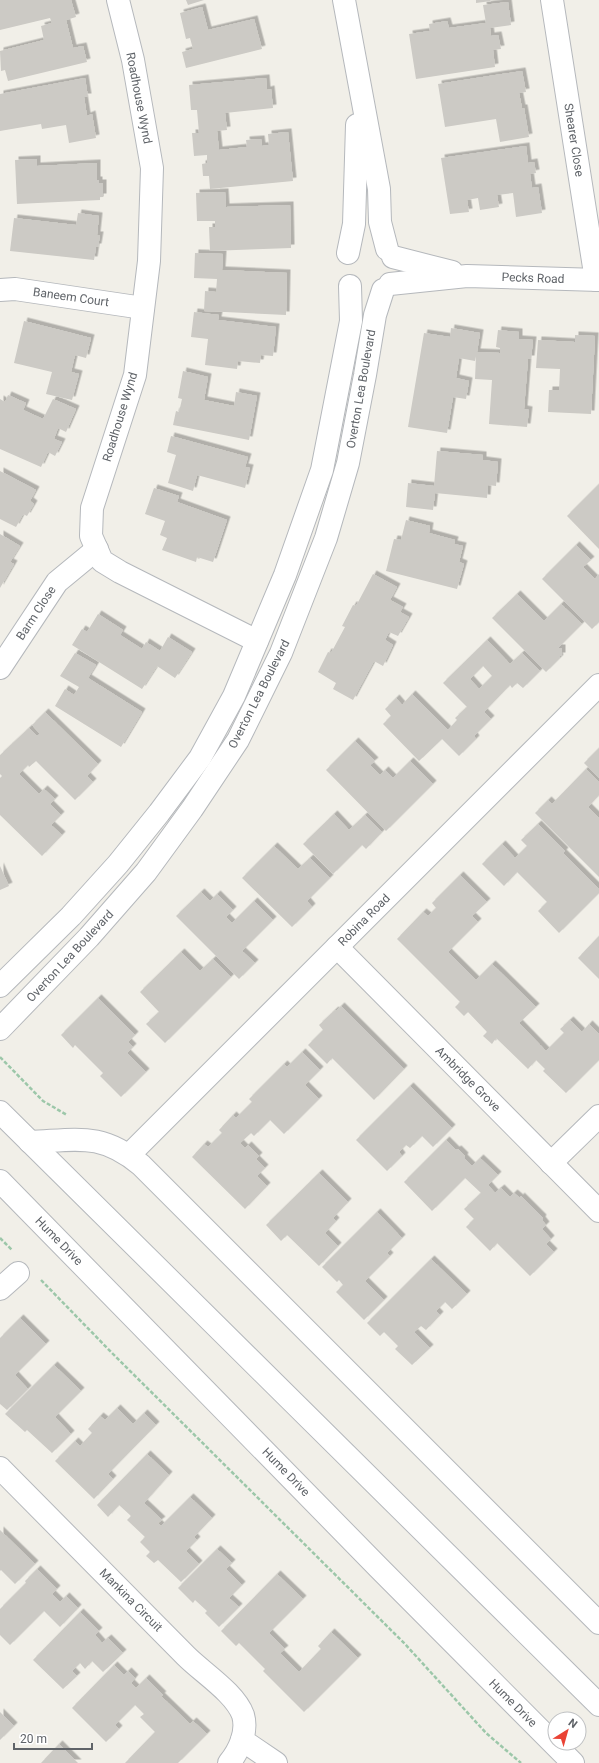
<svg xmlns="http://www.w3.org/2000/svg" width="599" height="1763" viewBox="0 0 599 1763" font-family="Roboto,sans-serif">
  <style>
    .building { fill: #cccac5; fill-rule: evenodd; filter: url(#shadow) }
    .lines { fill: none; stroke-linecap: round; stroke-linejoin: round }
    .minor-casing { stroke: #b5b8bc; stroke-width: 24 }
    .tertiary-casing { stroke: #b5b8bc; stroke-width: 24 }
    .path { stroke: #9cc7a9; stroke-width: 2.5; stroke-dasharray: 4 2; stroke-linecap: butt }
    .minor { stroke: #fff; stroke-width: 22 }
    .tertiary { stroke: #fff; stroke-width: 22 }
    .labels { text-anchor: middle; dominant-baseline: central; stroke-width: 3; stroke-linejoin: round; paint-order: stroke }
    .street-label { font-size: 12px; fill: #5f6368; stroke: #fff }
  </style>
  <defs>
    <filter id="shadow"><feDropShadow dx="3.5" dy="-3.5" stdDeviation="0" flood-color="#0004"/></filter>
  </defs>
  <rect width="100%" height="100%" fill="#f1efe8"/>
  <!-- building -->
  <g class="building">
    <path d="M0 0H71L76 17 66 20 73 48 83 46 87 62 8 81 5 70 1 71 0 51 44 40 41 26 52 23 50 18 0 30Z"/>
    <path d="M186 0H204L188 5Z"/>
    <path d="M476 0H490L491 1 476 3Z"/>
    <path d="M508 2 511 25 490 28 491 36 498 35 501 49 493 50 495 67 416 79 409 34 430 31 429 24 447 21 449 28 486 23 483 5Z"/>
    <path d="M202 7 208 30 254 19 262 49 186 68 182 52 193 49 190 38 186 39 180 13Z"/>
    <path d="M522 71 526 92 519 93 522 108H524L529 137 500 142 496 119 445 127 438 84Z"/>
    <path d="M85 78 88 97H84L87 116 92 114 96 138 69 143 66 125 42 129 41 124 0 131V94Z"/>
    <path d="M266 78 267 90 271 89 273 108 225 113 227 130 217 131 219 150 247 147 246 140 261 139 262 146 269 145 268 134 288 132 293 181 210 189 209 176H203L202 164 207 163V155L194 156 192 133H199L197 110H191L189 85Z"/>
    <path d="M526 146 528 163 534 162 536 173 530 174 532 188 538 187 542 213 516 217 513 193 497 195 499 207 480 210 478 198 467 200 469 212 450 214 441 158Z"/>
    <path d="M37 159V166L97 163V180H99V183H103V197H100V200L17 204 15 160Z"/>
    <path d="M225 192 226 207 290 205 291 248 210 251 209 227H215V221H197L196 193Z"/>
    <path d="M78 213 99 216 97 235H100L98 247H96L94 260 10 251 14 218 76 225Z"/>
    <path d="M195 253 223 254 222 270 287 273 286 315 204 311 205 291 216 292 217 279 194 278Z"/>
    <path d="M194 312 219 315 218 320 276 327 273 356 261 355 260 363 238 361 237 369 205 365 208 339 191 337Z"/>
    <path d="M24 321 91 338 86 358 75 355 71 372 79 374 72 400 46 394 52 372 14 363Z"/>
    <path d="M451 328 480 333 477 352 500 353V348L496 347 498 330 519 332V339L533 340 531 359H528L524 409 529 410 527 427 489 424 492 380 475 379 476 356 475 361 459 358 456 378 469 381 466 399 453 397 447 433 408 427 424 333 450 337Z"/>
    <path d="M575 335 595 336 591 414 548 412 549 390H559L560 369 536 368 538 340 575 342Z"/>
    <path d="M183 371 208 377 204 400 234 406 236 392 257 396 249 440 173 425 176 411 179 412 182 399 178 398Z"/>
    <path d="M8 395 26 403 23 410 43 419 53 399 76 409 66 432 58 428 54 439 62 442 55 456 48 452 41 467 0 449V399L5 402Z"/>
    <path d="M171 436 248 457 245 467 250 468 245 488 197 475 193 491 168 483 176 455 167 452Z"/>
    <path d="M437 451 483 455V460L498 462 496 486 488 485 487 498 435 493 433 510 406 507 408 483 434 486Z"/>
    <path d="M0 471 36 490 30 501 34 504 27 516 23 514 16 527 0 519Z"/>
    <path d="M599 484V549L567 516Z"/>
    <path d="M154 488 179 496 177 502 227 520 213 562 197 557 196 562 162 550 167 538 160 535 165 521 145 514Z"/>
    <path d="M406 520 430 526 429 533 455 540 454 544 463 546 459 562 464 564 457 589 386 571 394 539 401 540Z"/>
    <path d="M0 534 20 546 10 562 14 564 0 588Z"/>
    <path d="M576 545 591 560 583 567 595 579 599 574V622L592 629 542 579Z"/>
    <path d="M373 574 397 587 390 600 403 607 400 612 409 617 398 636 389 632 385 640 393 645 383 666 374 661 353 700 333 689 336 683 318 672 328 652 331 653 345 627 342 626 353 605 356 606Z"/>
    <path d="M517 594 544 621 561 604 582 624 558 648H562V656H559L560 658 546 672 492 618Z"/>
    <path d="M98 614 123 630 120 635 142 649 146 642 160 651 168 637 192 652 175 678 157 666 142 689 72 645 82 629 87 632Z"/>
    <path d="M487 640 510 664 522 653 540 671 523 688 517 683 512 688 510 685 484 712 491 719 474 736 476 739 459 756 442 739 419 761 383 724 391 716 385 709 396 698 402 705 412 694 448 730 457 720 455 718 467 707 443 683ZM483 666 492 676 479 689 470 679Z"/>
    <path d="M75 653 96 665 88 678 142 712 121 747 55 706 65 689 74 695 79 687 60 676Z"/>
    <path d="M45 712 98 764 87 776 93 782 75 800 36 761 29 767 28 765 19 774 39 794 44 789 55 799 50 804 61 815 51 825 62 835 42 856 0 815V778L2 776 0 774V755L29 728 37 736 40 734 32 725Z"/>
    <path d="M355 741 375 761 370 765 380 775 385 770 393 778 410 761 433 784 386 831 326 770Z"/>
    <path d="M599 748V778L584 763Z"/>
    <path d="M586 769 599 782V795L588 807 599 818V877L535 813 548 800 552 804Z"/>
    <path d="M334 814 349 830 365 815 382 832 366 849 362 845 333 874 303 844Z"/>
    <path d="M538 824 565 851 563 853 599 889V893L559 933 538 911 547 902 517 872 504 886 482 864 502 844 515 858 527 846 521 840Z"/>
    <path d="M274 846 298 869 310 858 330 878 307 901 312 907 292 927 242 878Z"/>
    <path d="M0 866 9 886 0 890Z"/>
    <path d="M460 875 487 902 472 916 478 922 448 952 476 980 492 964 536 1007 519 1023 546 1051 564 1033 560 1029 570 1020 582 1032 589 1024 599 1034V1060L566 1093 543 1071 545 1069 536 1060 528 1069 496 1038 492 1044 483 1036 487 1032 468 1012 464 1016 455 1007 460 1002 397 939 423 912 428 916 436 908 432 903Z"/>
    <path d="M201 892 210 901 217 894 233 910 226 917 232 923 254 901 273 920 242 951 255 963 239 979 176 916Z"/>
    <path d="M599 936V979L578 958Z"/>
    <path d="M181 952 200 971 213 959 231 977 165 1043 146 1024 159 1012 140 992Z"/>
    <path d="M98 998 135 1035 128 1042 133 1047 127 1053 146 1072 121 1097 100 1076 103 1073 75 1045 73 1048 61 1035Z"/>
    <path d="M341 1006 404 1069 374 1100 332 1058 327 1064 308 1045 323 1030 319 1025 335 1010 336 1011Z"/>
    <path d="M302 1052 320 1070 305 1085 319 1099 284 1134 270 1120 254 1136 251 1133 240 1143 245 1148 248 1145 259 1156 256 1159 265 1168 257 1176 267 1186 245 1209 192 1157 204 1144 208 1147 222 1133 219 1130 233 1115 236 1118 252 1102 249 1099 284 1064 287 1067Z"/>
    <path d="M410 1086 452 1128 433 1147 422 1136 410 1148 406 1145 399 1152 402 1156 387 1171 356 1140Z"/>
    <path d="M446 1140 456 1150 458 1149 465 1156 464 1158 472 1166 480 1158 498 1175 488 1185 495 1193 501 1188 510 1197 514 1193 520 1198 521 1196 543 1218 542 1220 546 1225 542 1229 551 1239 546 1244 554 1252 530 1276 497 1243 490 1251 466 1227 474 1219 464 1209 481 1193 465 1178 432 1211 404 1182Z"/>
    <path d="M319 1173 348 1202 333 1218 336 1221 325 1233 338 1246 319 1266 287 1235 281 1241 266 1225Z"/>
    <path d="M377 1212 402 1238 387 1253 390 1256 365 1281 384 1300 364 1320 336 1292 343 1285 339 1280 337 1282 322 1267Z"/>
    <path d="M431 1259 467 1294 452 1309 445 1302 436 1311 440 1315 426 1330 421 1326 414 1332 430 1348 412 1365 395 1349 398 1346 384 1332 380 1336 367 1323Z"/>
    <path d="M20 1318 46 1344 15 1375 28 1389 7 1410 0 1404V1338Z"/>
    <path d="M54 1365 81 1391 55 1417 71 1434 52 1453 27 1430 25 1432 5 1414Z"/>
    <path d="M117 1408 133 1424 144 1413 156 1425 108 1474 113 1479 94 1499 55 1461 75 1441 80 1446 92 1433 88 1429 100 1416 105 1420Z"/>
    <path d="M147 1454 169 1475 144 1503 162 1520 158 1523 161 1526 190 1497 212 1518 194 1537 197 1540 186 1551 199 1564 181 1582 158 1560 154 1563 146 1556 150 1552 140 1542 145 1537 127 1520 131 1516 119 1505 108 1517 97 1505Z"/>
    <path d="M0 1530 35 1564 15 1584 1 1570 0 1571Z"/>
    <path d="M217 1549 232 1563 226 1569 242 1585 229 1598 239 1607 219 1627 205 1613 207 1611 195 1600 193 1603 178 1588Z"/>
    <path d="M37 1569 57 1589 52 1594 60 1602 66 1596 78 1608 60 1627 44 1611 10 1645 0 1635V1609L26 1583 25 1581Z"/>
    <path d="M277 1574 303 1599 269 1633 285 1649 280 1653 299 1672 321 1649 318 1646 331 1632 358 1658 304 1712 263 1671 265 1669 239 1643 236 1646 221 1631Z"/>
    <path d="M80 1612 99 1631 95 1635 102 1643 108 1638 123 1653 103 1672 92 1661 85 1669 80 1663 72 1671 77 1676 63 1689 33 1660Z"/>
    <path d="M114 1665 124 1675 128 1671 135 1678 131 1683 136 1688 146 1678 163 1695 161 1696 190 1724 193 1721 207 1734 178 1763H125L155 1732 140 1717 144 1714 135 1705 115 1725 119 1729 106 1742 72 1708Z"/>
    <path d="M0 1712 14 1726 0 1740Z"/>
    <path d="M59 1744 78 1763H41Z"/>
  </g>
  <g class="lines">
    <!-- minor casing -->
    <g class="minor-casing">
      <g id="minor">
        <path d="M118 0 133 60 152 168 149 261 135 375 92 508 91 536 102 561 120 572 257 641"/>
        <path d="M552 0 596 280"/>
        <path d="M0 290 15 289 143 308"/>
        <path d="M0 668 57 582 97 549"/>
        <path d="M337 947 599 1211"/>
        <path d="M30 1142C78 1140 101 1132 141 1165L599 1623"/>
        <path d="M129 1155 599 685"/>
        <path d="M551 1163 599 1116"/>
        <path d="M0 1289 18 1273"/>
        <path d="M0 1468C62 1531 124 1594 186 1656 203 1673 235 1693 243 1715 248 1732 239 1751 229 1763"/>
        <path d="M242 1740 276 1763"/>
      </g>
    </g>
    <!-- tertiary casing -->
    <g class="tertiary-casing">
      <g id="tertiary">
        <path d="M344 0 379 189 380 222 387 249"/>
        <path d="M348 253 354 224 357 125"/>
        <path d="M393 257 452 272"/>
        <path d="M390 284 467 276 599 280"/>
        <path d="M0 986 71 916 118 864 159 813 200 758 234 696 285 575 322 470 351 321 350 286"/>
        <path d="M0 1029 89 937 146 872 192 809 238 740 281 653 326 538 348 463 365 375 375 315 383 290"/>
        <path d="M0 1112 599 1705"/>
        <path d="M0 1181 379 1568 573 1763"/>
      </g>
    </g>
    <!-- path -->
    <g class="path">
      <path d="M0 1057 43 1101 67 1115"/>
      <path d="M0 1238 12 1250"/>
      <path d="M41 1280 113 1354 405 1644 486 1733 521 1763"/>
    </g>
    <!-- minor -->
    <use href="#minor" class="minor"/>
    <!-- tertiary -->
    <use href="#tertiary" class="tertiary"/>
  </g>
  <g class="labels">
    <!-- street labels -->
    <g class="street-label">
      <text transform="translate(139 98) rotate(79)">Roadhouse Wynd</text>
      <text transform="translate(574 140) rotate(81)">Shearer Close</text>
      <text transform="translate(533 278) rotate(2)">Pecks Road</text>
      <text transform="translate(71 297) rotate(8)">Baneem Court</text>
      <text transform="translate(361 389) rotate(-80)">Overton Lea Boulevard</text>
      <text transform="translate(120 417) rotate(-73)">Roadhouse Wynd</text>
      <text transform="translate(36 613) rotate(-57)">Barm Close</text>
      <text transform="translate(259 694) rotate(-63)">Overton Lea Boulevard</text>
      <text transform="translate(364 920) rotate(-45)">Robina Road</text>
      <text transform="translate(70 956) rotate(-47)">Overton Lea Boulevard</text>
      <text transform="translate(468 1079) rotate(45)">Ambridge Grove</text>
      <text transform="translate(59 1241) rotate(46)">Hume Drive</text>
      <text transform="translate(286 1472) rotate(46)">Hume Drive</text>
      <text transform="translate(131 1600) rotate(45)">Mankina Circuit</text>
      <text transform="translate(513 1703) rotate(45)">Hume Drive</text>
    </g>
  </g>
  <!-- north arrow -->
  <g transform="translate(567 1731) rotate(37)"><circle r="19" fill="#ffffff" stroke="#bfc1c3"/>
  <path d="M0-3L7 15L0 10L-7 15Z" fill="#ea4335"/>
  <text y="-6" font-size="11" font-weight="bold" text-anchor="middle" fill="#5f6368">N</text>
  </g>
  <!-- scale -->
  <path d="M14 1743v6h78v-6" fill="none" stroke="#5f6368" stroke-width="2"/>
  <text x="20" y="1743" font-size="12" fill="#5f6368" stroke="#ffffff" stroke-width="3" paint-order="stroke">20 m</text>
</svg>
